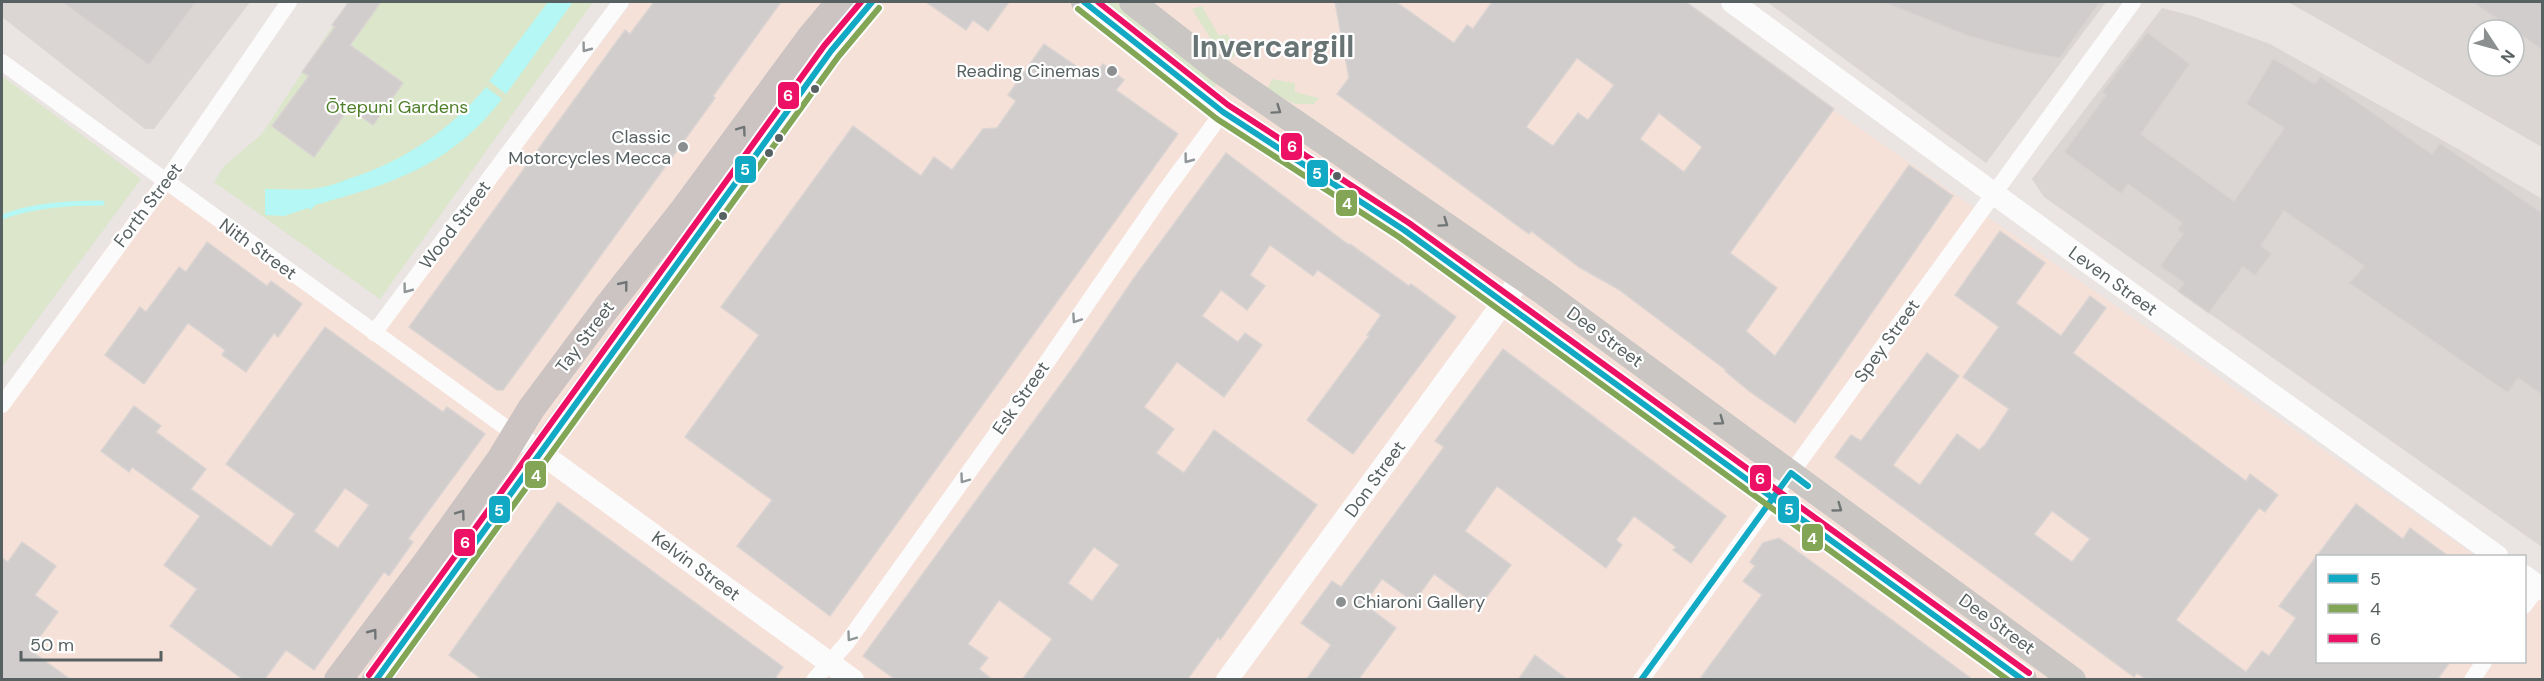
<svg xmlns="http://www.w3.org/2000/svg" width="2544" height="681" viewBox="0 0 2544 681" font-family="'DM Sans',sans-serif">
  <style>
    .commercial { fill: #f6e1d9 }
    .industrial { fill: #dbd5d3; fill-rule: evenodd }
    .green { fill: #dbe6cb }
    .water { fill: #b4f7f4 }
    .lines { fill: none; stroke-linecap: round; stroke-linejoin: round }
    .stream { stroke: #b4f7f4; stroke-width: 5 }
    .building { fill: #d1cdcc; stroke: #d9d4d2; stroke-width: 1.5; fill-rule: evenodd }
    .street { stroke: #fcfbfb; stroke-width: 16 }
    .secondary { stroke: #fcfbfb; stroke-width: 22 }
    .primary { stroke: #c9c6c3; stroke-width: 26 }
    .highway { stroke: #ccc4c3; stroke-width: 28 }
    .bus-1-casing { stroke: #fff; stroke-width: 10 }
    .bus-2-casing { stroke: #fff; stroke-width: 10 }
    .bus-3-casing { stroke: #fff; stroke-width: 10 }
    .bus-1 { stroke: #12a9c5; stroke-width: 6 }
    .bus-2 { stroke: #82a656; stroke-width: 6 }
    .bus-3 { stroke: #ec1165; stroke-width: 6 }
    .oneway { stroke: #919798 }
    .oneway2 { stroke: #6f7575 }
    .poi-dot { fill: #8b8f8f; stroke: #fff; stroke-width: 2 }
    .bus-dot { fill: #586162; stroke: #fff; stroke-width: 2 }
    .labels { text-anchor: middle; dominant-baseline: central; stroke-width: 4.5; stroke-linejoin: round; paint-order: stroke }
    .poi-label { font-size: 18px; fill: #586162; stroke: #fff; text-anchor: end }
    .park-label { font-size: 18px; fill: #4f7f2b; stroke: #fff }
    .street-label { font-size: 18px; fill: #586162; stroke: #fff }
    .town-label { font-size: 30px; font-weight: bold; fill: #697474; stroke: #fff }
    .line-badge { stroke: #fff; stroke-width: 2 }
    .badge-label { font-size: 16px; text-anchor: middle; font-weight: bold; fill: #fff }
  </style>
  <rect width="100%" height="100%" fill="#eae4e2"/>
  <!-- commercial -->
  <path class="commercial" d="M632 2H1678L2476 556H2318V662H2524L2525 590 2542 602V680H2V392L160 174 381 333Z"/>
  <!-- industrial -->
  <g class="industrial">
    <path d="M2 2H250L154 129H145L2 17Z"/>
    <path d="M1767 2H2106L1986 163Z"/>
    <path d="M2288 2H2542V147L2350 37ZM2478 30H2514V66H2478Z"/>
    <path d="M2162 8 2193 16 2270 44 2460 150 2542 199V547L2044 197 2032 179Z"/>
  </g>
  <!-- green -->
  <g class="green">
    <path d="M348 2H593L380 299 214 182 225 165 262 134Z"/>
    <path d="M1101 2H1116L1164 37 1218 82 1211 91Z"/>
    <path d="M1202 6 1219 36 1227 34 1239 52 1228 61 1219 52 1192 9Z"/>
    <path d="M2 76 141 179 2 367Z"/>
    <path d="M1272 79 1295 83V92L1319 98 1314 104H1295L1267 90Z"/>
  </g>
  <!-- water -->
  <g class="water">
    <path d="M548 2H573L506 94 489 81Z"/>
    <path d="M486 87 502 99C451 165 392 184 315 205L311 210 308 208 284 216 265 215V189C280 189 296 190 311 189 324 188 338 183 351 178 404 161 450 130 486 87Z"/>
  </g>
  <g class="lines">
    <!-- stream -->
    <path class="stream" d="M2 217C34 205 67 203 102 203"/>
  </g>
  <!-- building -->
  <g class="building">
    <path d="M62 2H196L149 65Z"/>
    <path d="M349 2H381L350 45 403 83 373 125 349 108 314 157 272 126 309 76 302 72 335 27 332 25Z"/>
    <path d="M654 2H781L713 96 715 98 559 313 503 390H497L409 327 625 30 630 34Z"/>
    <path d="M926 2H1009L988 31 973 20 966 30Z"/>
    <path d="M1335 2H1396L1454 43 1467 25 1473 29 1492 2H1686L1834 109 1730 253 1777 288 1746 331 1775 356 1909 165 1953 196 1795 423 1749 391 1725 371 1726 370 1618 289 1579 267 1531 231 1529 234 1337 94 1349 78ZM1577 58 1614 85 1588 120 1578 113 1553 146 1526 127ZM1659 113 1702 147 1684 172 1640 139Z"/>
    <path d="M1883 2H2100L2060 58 2029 53 1968 36Z"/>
    <path d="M2472 2H2542V50L2514 30Z"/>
    <path d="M2147 32 2190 64 2141 134 2234 201 2284 128 2246 104 2273 58 2315 84 2320 76 2432 154 2440 143 2542 213V395L2518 378 2508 393 2349 283 2364 266 2284 211 2261 246 2272 253 2255 276 2243 267 2209 313 2178 291 2184 283 2160 266 2183 234 2177 230 2182 223 2128 184 2121 194 2064 152 2106 95 2102 92Z"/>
    <path d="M1044 44 1092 77 1103 64 1124 80 1116 90 1178 134 830 616 737 546 772 500 685 437 759 335 721 307 853 126 921 176 934 157 952 170 983 129 997 128 1016 101 1008 95Z"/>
    <path d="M1226 153 1349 245 1350 244 1409 286 1411 284 1456 317 1353 454 1307 420 1369 336 1367 335 1381 315 1318 270 1313 276 1270 245 1250 275 1265 286 1247 310 1221 290 1202 316 1238 342 1245 333 1262 345 1224 397 1177 362 1144 407 1174 429 1156 453 1184 473 1214 430 1317 505 1220 640 1218 637 1187 680H1022L1052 639 999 600 968 644 988 658 979 669 993 680H896L863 656 1079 359 1134 278ZM1094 547 1119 565 1092 601 1068 583Z"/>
    <path d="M2000 231 2045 263 2016 303 2061 336 2090 296 2106 308 2073 353 2246 481 2250 474 2278 495 2265 512 2259 508 2176 620 2246 672 2262 651 2269 656 2296 618 2279 606 2356 504 2403 539 2410 528 2448 556H2318V662H2450L2437 680H2147L2137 673 2134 677 1835 457 1851 435 1861 441 1927 353 1959 376 1893 465 1920 485 1957 434 1979 450 1985 445 2009 409 1963 377 1999 327 1955 295ZM2052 511 2090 539 2072 562 2034 534Z"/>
    <path d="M207 242 267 286 271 281 302 304 278 337 274 333 246 372 222 355 225 350 188 323 144 384 105 355 140 307 146 312 179 267 186 272Z"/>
    <path d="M325 327 443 412 447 407 485 434 408 539 413 542 389 576 384 572 314 670 286 650 264 680H244L170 626 197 589 164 565 200 516 132 467 129 472 101 451 134 406 161 426 156 432 206 469 191 489 271 547 295 514 226 464ZM345 488 369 505 338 548 314 531Z"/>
    <path d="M1503 349 1726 516 1691 563 1673 550 1676 547 1634 516 1616 540 1622 545 1606 568 1497 486 1465 531 1511 565 1479 607 1434 574 1414 602 1382 579 1364 604 1396 628 1358 680H1306L1331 645 1301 623 1332 581 1341 587 1444 447 1435 441Z"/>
    <path d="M558 502 783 667 774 680H483L449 655Z"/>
    <path d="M1779 538 1892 620 1973 680H1699L1762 595 1743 581 1755 566 1750 562 1763 543Z"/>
    <path d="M22 542 56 566 35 595 58 612 30 650 71 680H2V558L8 562Z"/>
    <path d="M1535 655 1568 680H1518Z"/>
  </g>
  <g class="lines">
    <!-- street -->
    <g class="street">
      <path d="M2 62 516 435"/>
      <path d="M374 333 621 2"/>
      <path d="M2 405 166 181 289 2"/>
      <path d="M2524 606 2539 586"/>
      <path d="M814 680 846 644 1036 378 1162 195 1223 112"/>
      <path d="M1641 680 2133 2"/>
      <path d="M2472 680 2484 662"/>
    </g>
    <!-- secondary -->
    <g class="secondary">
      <path d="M1732 2 2086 261 2497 556"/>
      <path d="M516 435 853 680"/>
      <path d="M2524 576 2542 589"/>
      <path d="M1227 680 1522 277"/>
    </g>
    <!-- primary -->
    <g class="primary">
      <path d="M1084 2 1223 112 1404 230 2024 680"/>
      <path d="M1132 2 1219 70 1543 292 2073 680"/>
    </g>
    <!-- highway -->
    <g class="highway">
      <path d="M338 680 427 562 500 460 531 409 607 307 682 212 810 38 840 2"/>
      <path d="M376 680 831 51 863 2"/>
    </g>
    <!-- bus-1 casing -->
    <g class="bus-1-casing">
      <g id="bus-1">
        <path d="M1084 2 1223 112 1404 230 2023 680"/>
        <path d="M376 680 831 51 872 2"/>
        <path d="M1641 680 1791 473 1808 486"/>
      </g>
    </g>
    <!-- bus-2 casing -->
    <g class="bus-2-casing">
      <g id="bus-2">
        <path d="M1078 9 1217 119 1399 237 2008 680"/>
        <path d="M387 680 838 57 879 8"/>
      </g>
    </g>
    <!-- bus-3 casing -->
    <g class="bus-3-casing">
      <g id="bus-3">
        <path d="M1098 2 1228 105 1409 223 2029 673"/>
        <path d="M369 675 824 46 861 2"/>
      </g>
    </g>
    <!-- bus-1 -->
    <use href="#bus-1" class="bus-1"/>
    <!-- bus-2 -->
    <use href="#bus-2" class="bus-2"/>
    <!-- bus-3 -->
    <use href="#bus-3" class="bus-3"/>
  </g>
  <!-- one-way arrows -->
  <defs><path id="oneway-chevron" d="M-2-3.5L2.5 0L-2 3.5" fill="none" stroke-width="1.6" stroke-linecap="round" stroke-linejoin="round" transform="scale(1.5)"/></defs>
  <g class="oneway">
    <use href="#oneway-chevron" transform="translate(586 48) rotate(127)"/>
    <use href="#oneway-chevron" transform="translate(1188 159) rotate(127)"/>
    <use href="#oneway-chevron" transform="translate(407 289) rotate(127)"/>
    <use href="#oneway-chevron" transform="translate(1076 319) rotate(124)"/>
    <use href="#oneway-chevron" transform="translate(964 479) rotate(126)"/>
    <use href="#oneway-chevron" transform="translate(851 637) rotate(126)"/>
  </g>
  <g class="oneway2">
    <use href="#oneway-chevron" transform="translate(1277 110) rotate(35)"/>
    <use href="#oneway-chevron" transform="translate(742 130) rotate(-54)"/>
    <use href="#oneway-chevron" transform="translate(1444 223) rotate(35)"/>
    <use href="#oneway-chevron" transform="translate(624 285) rotate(-51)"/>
    <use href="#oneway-chevron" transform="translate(1720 421) rotate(36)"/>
    <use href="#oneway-chevron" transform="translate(1838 508) rotate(36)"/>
    <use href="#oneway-chevron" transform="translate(461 514) rotate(-54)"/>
    <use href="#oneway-chevron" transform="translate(373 633) rotate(-53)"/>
  </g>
  <!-- markers -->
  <g class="poi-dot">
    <circle cx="1112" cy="71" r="6"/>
    <circle cx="683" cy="147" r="6"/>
    <circle cx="1341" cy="602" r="6"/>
  </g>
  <g class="bus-dot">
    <circle cx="815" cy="89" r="5"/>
    <circle cx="779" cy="138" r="5"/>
    <circle cx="769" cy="153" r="5"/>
    <circle cx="1337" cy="176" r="5"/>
    <circle cx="723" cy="216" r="5"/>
  </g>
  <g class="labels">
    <!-- poi labels -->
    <g class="poi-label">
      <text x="1100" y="71">Reading Cinemas</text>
      <text x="671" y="137">Classic<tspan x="671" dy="21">Motorcycles Mecca</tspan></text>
      <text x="1353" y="602" text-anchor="start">Chiaroni Gallery</text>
    </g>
    <!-- park labels -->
    <g class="park-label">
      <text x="397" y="107">Ōtepuni Gardens</text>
    </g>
    <!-- street labels -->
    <g class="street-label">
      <text transform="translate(148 205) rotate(-53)">Forth Street</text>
      <text transform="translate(455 225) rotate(-53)">Wood Street</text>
      <text transform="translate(258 249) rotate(36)">Nith Street</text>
      <text transform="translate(2113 281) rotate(36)">Leven Street</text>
      <text transform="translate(585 337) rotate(-53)">Tay Street</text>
      <text transform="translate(1605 337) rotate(36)">Dee Street</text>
      <text transform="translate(1887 341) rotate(-54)">Spey Street</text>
      <text transform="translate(1021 398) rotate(-55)">Esk Street</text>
      <text transform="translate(1375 479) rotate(-54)">Don Street</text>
      <text transform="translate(696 566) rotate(36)">Kelvin Street</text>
      <text transform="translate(1997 624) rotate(36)">Dee Street</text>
    </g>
    <!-- town labels -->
    <g class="town-label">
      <text x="1273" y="46">Invercargill</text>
    </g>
  </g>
  <g class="line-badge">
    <rect x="777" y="81" width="23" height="29" rx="6" fill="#ec1165"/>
    <rect x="1280" y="132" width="23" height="29" rx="6" fill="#ec1165"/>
    <rect x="734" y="155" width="23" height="29" rx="6" fill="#12a9c5"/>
    <rect x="1306" y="159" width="23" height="29" rx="6" fill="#12a9c5"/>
    <rect x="1335" y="189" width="23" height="28" rx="6" fill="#82a656"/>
    <rect x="524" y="460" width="23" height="29" rx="6" fill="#82a656"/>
    <rect x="1749" y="464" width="23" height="28" rx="6" fill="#ec1165"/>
    <rect x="1777" y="495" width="23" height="29" rx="6" fill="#12a9c5"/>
    <rect x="488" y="495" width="23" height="29" rx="6" fill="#12a9c5"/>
    <rect x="1801" y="523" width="23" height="29" rx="6" fill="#82a656"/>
    <rect x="453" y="528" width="23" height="29" rx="6" fill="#ec1165"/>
  </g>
  <g class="badge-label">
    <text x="788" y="101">6</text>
    <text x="1292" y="152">6</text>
    <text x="745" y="175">5</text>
    <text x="1317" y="179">5</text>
    <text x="1347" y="209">4</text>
    <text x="536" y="481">4</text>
    <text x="1760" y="484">6</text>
    <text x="1789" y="515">5</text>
    <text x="499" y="516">5</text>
    <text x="1812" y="544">4</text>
    <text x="465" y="548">6</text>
  </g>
  <!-- border -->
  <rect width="2544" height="681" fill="none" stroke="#586162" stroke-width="6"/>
  <!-- legend -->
  <rect x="2316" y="555" width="210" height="108" fill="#ffffff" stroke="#bcc0c0" stroke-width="1.5"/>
  <rect x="2328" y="574" width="30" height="9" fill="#12a9c5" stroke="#bcc0c0" stroke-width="1.5"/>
  <text x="2370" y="585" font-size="18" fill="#586162">5</text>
  <rect x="2328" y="604" width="30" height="9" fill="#82a656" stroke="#bcc0c0" stroke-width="1.5"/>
  <text x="2370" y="615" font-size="18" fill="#586162">4</text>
  <rect x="2328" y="634" width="30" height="9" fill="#ec1165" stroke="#bcc0c0" stroke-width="1.5"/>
  <text x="2370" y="645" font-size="18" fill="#586162">6</text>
  <!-- north arrow -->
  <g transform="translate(2496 48) rotate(126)"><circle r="28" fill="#ffffff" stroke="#bcc0c0" stroke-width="1.5"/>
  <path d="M0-4.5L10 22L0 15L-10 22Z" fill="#8b8f8f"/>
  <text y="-9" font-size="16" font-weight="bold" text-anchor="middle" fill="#586162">N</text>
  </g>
  <!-- scale -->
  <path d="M21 651v9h140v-9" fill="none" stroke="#586162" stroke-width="3"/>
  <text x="30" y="651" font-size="18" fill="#586162" stroke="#ffffff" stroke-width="4.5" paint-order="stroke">50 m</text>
</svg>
